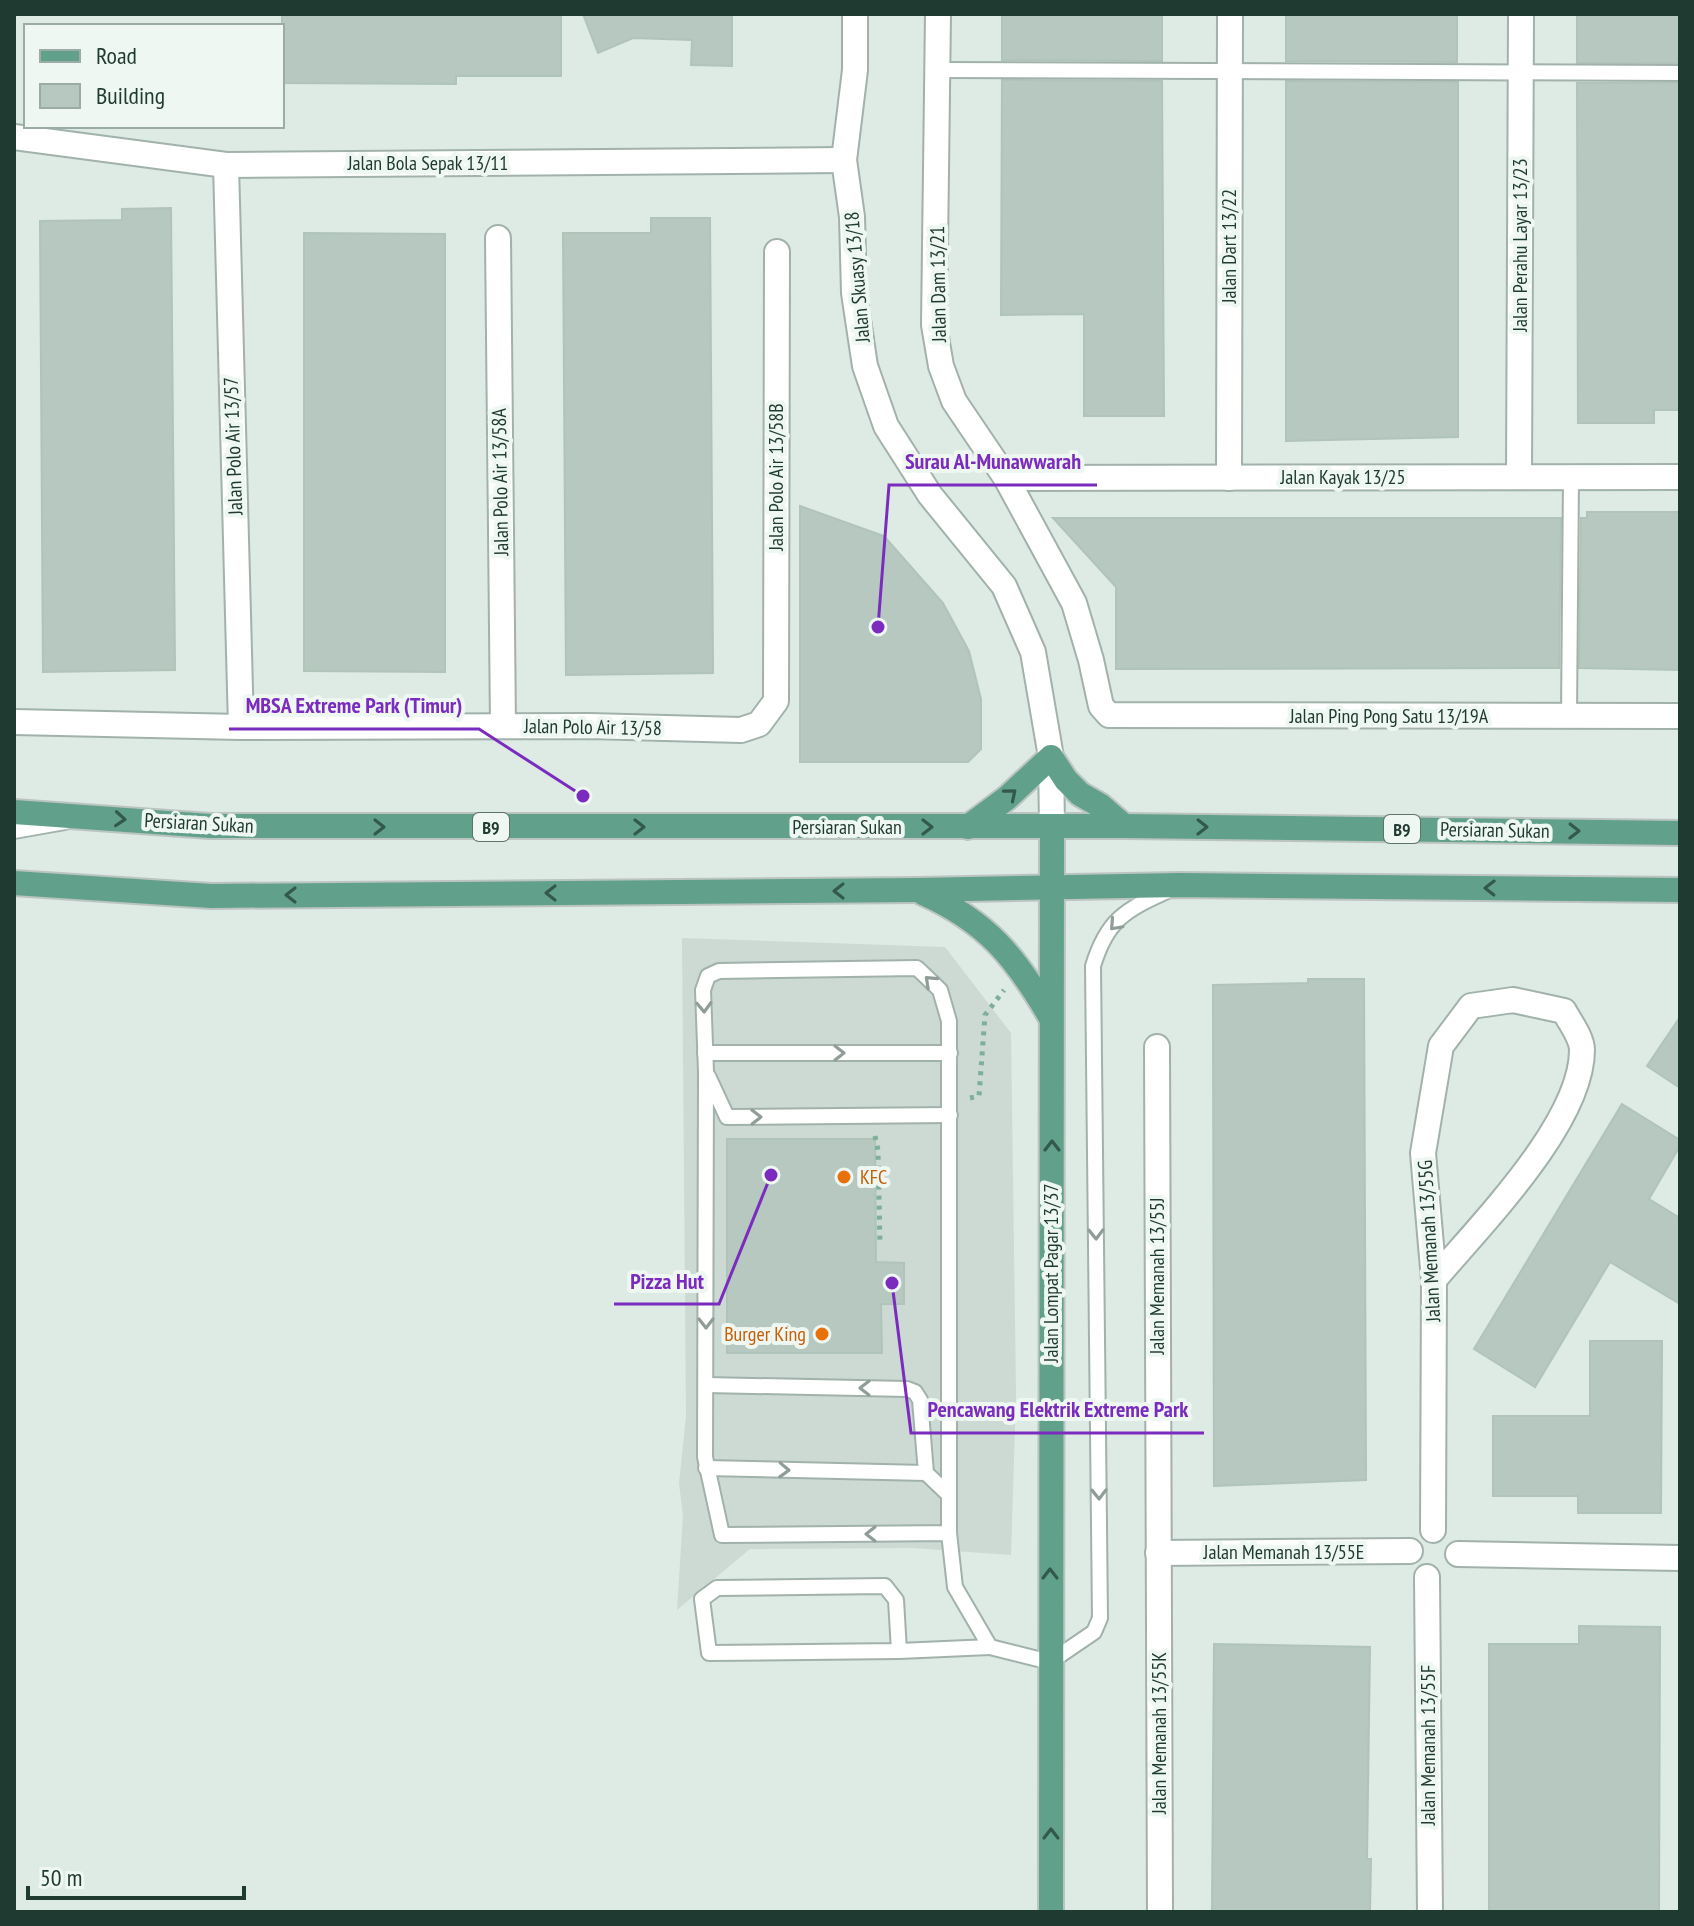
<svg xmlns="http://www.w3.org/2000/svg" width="1694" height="1926" viewBox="0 0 1694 1926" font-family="'PT Sans Narrow',sans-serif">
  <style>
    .built { fill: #ccdad3 }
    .building { fill: #b6c8bf; stroke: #b0c4ba; stroke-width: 2 }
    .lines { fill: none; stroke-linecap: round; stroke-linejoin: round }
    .lane-casing { stroke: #a1b2ab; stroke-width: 18 }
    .street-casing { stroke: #a1b2ab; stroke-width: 28 }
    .primary-casing { stroke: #bcc4c1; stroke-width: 28 }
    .path { stroke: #7daf9b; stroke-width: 5; stroke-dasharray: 4 6; stroke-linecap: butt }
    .lane { stroke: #fff; stroke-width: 14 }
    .street { stroke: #fff; stroke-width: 24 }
    .primary { stroke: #61a18c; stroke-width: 24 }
    .oneway { stroke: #33594c }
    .oneway2 { stroke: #8f9c98 }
    .food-dot { fill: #e8710a; stroke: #eef7f2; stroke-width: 3 }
    .labels { text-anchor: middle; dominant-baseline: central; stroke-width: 8; stroke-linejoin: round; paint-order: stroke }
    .shield { fill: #eef7f2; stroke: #5d736b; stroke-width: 2 }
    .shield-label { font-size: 18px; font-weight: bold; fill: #1f3a31 }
    .street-label { font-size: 20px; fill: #1f3a31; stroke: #eef7f2 }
    .food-label { font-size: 20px; fill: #c56008; stroke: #eef7f2; text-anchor: start }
    .leader { fill: none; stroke: #7b2cbf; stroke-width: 3 }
    .callout-dot { fill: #7b2cbf; stroke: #eef7f2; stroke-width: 3 }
    .callout-label { font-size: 22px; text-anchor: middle; font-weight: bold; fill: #7b2cbf; stroke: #eef7f2; stroke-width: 8; stroke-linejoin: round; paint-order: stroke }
  </style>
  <rect width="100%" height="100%" fill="#deeae4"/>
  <!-- built -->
  <path class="built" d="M682 938 945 947 1011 1033 1016 1394 1011 1555 913 1548 750 1549 677 1610 683 1516 679 1483 686 1417Z"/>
  <!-- building -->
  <g class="building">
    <path d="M282 14H561V76H456V84L282 83Z"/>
    <path d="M583 14H732V66L691 65 692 40 633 38 598 53Z"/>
    <path d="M1002 14H1162V61L1002 60Z"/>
    <path d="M1286 14H1457V62L1286 61Z"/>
    <rect x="1577" y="14" width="103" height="49"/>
    <path d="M1002 80 1162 81 1164 416H1084V314L1001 315Z"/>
    <path d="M1286 81 1458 82V437L1286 441Z"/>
    <path d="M1577 83H1680V410H1654V423H1578Z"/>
    <path d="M171 208 175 670 43 672 40 221 122 220V209Z"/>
    <path d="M651 218H710L713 673 566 675 563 233H651Z"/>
    <path d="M304 233 445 234V672L304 671Z"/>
    <path d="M800 506 884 536 943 603 969 651 981 699V749L968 762H800Z"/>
    <path d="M1587 512H1680V670L1579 668 1581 518H1587Z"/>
    <path d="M1053 518H1561L1559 668 1116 669V587Z"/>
    <path d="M1308 979H1364L1366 1480 1214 1486 1213 985 1308 983Z"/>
    <path d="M1680 1017V1088L1647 1066Z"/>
    <path d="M1622 1104 1680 1140V1146L1649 1199 1680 1218V1304L1610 1262 1535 1387 1474 1349Z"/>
    <path d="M727 1139H875L876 1262 904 1263V1304H881L882 1353H727Z"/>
    <path d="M1590 1341H1662L1661 1513H1578V1496H1493V1416H1590Z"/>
    <path d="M1579 1626 1660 1627 1659 1912H1489V1644H1579Z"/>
    <path d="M1214 1644 1370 1647 1367 1859H1371L1370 1912H1212Z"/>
  </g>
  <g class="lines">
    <!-- lane casing -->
    <g class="lane-casing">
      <g id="lane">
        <path d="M938 70 1680 73"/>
        <path d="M1569 716 1571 477"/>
        <path d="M14 831 65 822"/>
        <path d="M705 1053H950"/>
        <path d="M708 1076 727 1117 950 1115"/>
        <path d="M706 1385 907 1389 915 1392 920 1400 926 1473"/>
        <path d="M706 1468 926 1473 948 1494"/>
        <path d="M949 1533 722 1535 705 1457 706 1072 703 990 708 976 719 971 917 968 940 990 949 1021V1533L955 1587 990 1647 1050 1662 1094 1632 1100 1618 1093 966C1107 920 1125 910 1167 891"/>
        <path d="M885 1586 896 1600 899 1651 709 1653 702 1599 717 1588Z"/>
        <path d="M899 1651 990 1647"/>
      </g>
    </g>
    <!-- street casing -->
    <g class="street-casing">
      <g id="street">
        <path d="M855 14V70L844 160 852 217 854 293 865 366 886 426 930 495 1004 586 1033 652 1051 757 1052 827"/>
        <path d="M938 14 934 325 941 366 954 401 1006 478 1074 603 1091 660 1101 706 1109 715 1680 716"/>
        <path d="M14 137 226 165 844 160"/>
        <path d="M226 165 241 727"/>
        <path d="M498 238 503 726"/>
        <path d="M1519 477 1521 14"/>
        <path d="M1006 478 1680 477"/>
        <path d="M1229 478 1230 14"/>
        <path d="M14 722 241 727 589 726 741 730 759 724 776 701 777 252"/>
        <path d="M1157 1047 1160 1912"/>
        <path d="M1433 1530 1434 1280 1423 1153 1441 1046 1471 1006 1513 1000 1564 1011C1570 1022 1582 1038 1582 1050 1582 1123 1481 1224 1434 1280"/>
        <path d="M1158 1553 1410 1551"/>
        <path d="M1458 1554 1680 1558"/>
        <path d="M1427 1577 1430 1912"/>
      </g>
    </g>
    <!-- primary casing -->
    <g class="primary-casing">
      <g id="primary">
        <path d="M14 812 210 826H1124L1680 833"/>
        <path d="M968 827 1007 798 1051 757 1066 780 1080 794 1101 806 1124 826"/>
        <path d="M14 883 211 896 917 890 1180 885 1680 890"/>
        <path d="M923 893C988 922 1016 958 1051 1018"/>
        <path d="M1051 1912 1052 827"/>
      </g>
    </g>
    <!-- path -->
    <g class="path">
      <path d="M970 1098 979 1096 985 1015 1004 990"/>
      <path d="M875 1136 878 1150 880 1245"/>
    </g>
    <!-- lane -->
    <use href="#lane" class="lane"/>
    <!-- street -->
    <use href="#street" class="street"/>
    <!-- primary -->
    <use href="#primary" class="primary"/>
  </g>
  <!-- one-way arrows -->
  <defs><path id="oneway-chevron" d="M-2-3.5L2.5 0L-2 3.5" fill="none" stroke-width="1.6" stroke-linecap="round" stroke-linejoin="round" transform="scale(2)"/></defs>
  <g class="oneway">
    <use href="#oneway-chevron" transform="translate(1011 794) rotate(-40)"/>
    <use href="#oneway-chevron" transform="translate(120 819) rotate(4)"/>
    <use href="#oneway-chevron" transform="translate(379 827)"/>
    <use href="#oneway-chevron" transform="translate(639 827)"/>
    <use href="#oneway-chevron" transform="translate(927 827)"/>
    <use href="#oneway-chevron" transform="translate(1202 827) rotate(1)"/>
    <use href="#oneway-chevron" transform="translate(1574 831) rotate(1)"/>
    <use href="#oneway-chevron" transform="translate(1490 888) rotate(-179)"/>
    <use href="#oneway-chevron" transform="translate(839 891) rotate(180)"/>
    <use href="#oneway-chevron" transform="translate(551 893) rotate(180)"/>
    <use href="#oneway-chevron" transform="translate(291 895) rotate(180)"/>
    <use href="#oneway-chevron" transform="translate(1052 1146) rotate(-90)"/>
    <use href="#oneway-chevron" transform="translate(1050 1574) rotate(-90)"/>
    <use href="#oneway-chevron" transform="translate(1051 1834) rotate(-90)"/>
  </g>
  <g class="oneway2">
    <use href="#oneway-chevron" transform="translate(1115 925) rotate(132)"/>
    <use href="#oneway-chevron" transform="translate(930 981) rotate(-137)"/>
    <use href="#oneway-chevron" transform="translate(704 1007) rotate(88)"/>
    <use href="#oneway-chevron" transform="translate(839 1053)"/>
    <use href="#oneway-chevron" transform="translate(756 1117) rotate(-1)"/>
    <use href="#oneway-chevron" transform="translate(1096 1234) rotate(89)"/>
    <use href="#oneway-chevron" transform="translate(706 1323) rotate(90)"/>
    <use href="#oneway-chevron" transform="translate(865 1388) rotate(-179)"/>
    <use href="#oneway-chevron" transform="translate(784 1470) rotate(2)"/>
    <use href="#oneway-chevron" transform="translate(1099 1494) rotate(89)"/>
    <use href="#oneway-chevron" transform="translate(871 1534) rotate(180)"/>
  </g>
  <!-- markers -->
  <g class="food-dot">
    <circle cx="844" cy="1177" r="8"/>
    <circle cx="822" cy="1334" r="8"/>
  </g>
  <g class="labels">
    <!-- shield labels -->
    <g class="shield">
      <rect x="473" y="813" width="36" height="28" rx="6"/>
      <rect x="1384" y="815" width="36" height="28" rx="6"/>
    </g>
    <g class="shield-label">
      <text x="491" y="827">B9</text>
      <text x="1402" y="829">B9</text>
    </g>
    <!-- street labels -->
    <g class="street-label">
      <text x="428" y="163">Jalan Bola Sepak 13/11</text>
      <text transform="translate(1520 245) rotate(-90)">Jalan Perahu Layar 13/23</text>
      <text transform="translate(1229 246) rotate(-90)">Jalan Dart 13/22</text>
      <text transform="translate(857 277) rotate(-95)">Jalan Skuasy 13/18</text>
      <text transform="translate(938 284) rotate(-91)">Jalan Dam 13/21</text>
      <text transform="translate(233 446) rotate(-92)">Jalan Polo Air 13/57</text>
      <text transform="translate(776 477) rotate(-90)">Jalan Polo Air 13/58B</text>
      <text x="1343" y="477">Jalan Kayak 13/25</text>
      <text transform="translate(500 482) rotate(-91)">Jalan Polo Air 13/58A</text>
      <text x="1389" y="716">Jalan Ping Pong Satu 13/19A</text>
      <text transform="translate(593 727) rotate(1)">Jalan Polo Air 13/58</text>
      <text transform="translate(199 823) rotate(3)">Persiaran Sukan</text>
      <text x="847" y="827">Persiaran Sukan</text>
      <text transform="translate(1495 830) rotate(1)">Persiaran Sukan</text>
      <text transform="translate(1429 1241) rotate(-93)">Jalan Memanah 13/55G</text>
      <text transform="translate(1051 1273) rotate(-90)">Jalan Lompat Pagar 13/37</text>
      <text transform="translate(1157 1276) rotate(-90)">Jalan Memanah 13/55J</text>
      <text x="1284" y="1552">Jalan Memanah 13/55E</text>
      <text transform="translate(1159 1733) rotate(-90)">Jalan Memanah 13/55K</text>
      <text transform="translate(1428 1745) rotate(-90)">Jalan Memanah 13/55F</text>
    </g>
    <!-- food labels -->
    <g class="food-label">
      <text x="860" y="1177">KFC</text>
      <text x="806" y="1334" text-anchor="end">Burger King</text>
    </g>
  </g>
  <!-- callouts -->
  <path class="leader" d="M878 627L889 485H1097M583 796L479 729H229M771 1175L719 1304H614M892 1283L911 1433H1204"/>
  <g class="callout-dot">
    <circle cx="878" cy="627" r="8"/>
    <circle cx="583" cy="796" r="8"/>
    <circle cx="771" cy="1175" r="8"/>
    <circle cx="892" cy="1283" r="8"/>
  </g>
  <g class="callout-label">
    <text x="993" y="469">Surau Al-Munawwarah</text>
    <text x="354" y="713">MBSA Extreme Park (Timur)</text>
    <text x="667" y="1289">Pizza Hut</text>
    <text x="1058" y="1417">Pencawang Elektrik Extreme Park</text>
  </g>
  <!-- border -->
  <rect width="1694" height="1926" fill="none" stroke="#1f3a31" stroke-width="32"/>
  <!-- legend -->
  <rect x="24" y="24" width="260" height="104" fill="#eef7f2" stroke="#9baba5" stroke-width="2"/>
  <rect x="40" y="50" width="40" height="12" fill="#61a18c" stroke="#9baba5" stroke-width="2"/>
  <text x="96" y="64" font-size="24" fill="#1f3a31">Road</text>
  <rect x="40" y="84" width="40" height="24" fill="#b6c8bf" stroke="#9baba5" stroke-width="2"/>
  <text x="96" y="104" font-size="24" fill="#1f3a31">Building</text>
  <!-- scale -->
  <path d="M28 1886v12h216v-12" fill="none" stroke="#1f3a31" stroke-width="4"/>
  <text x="40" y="1886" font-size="24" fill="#1f3a31" stroke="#eef7f2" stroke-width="6" paint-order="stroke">50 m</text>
</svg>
